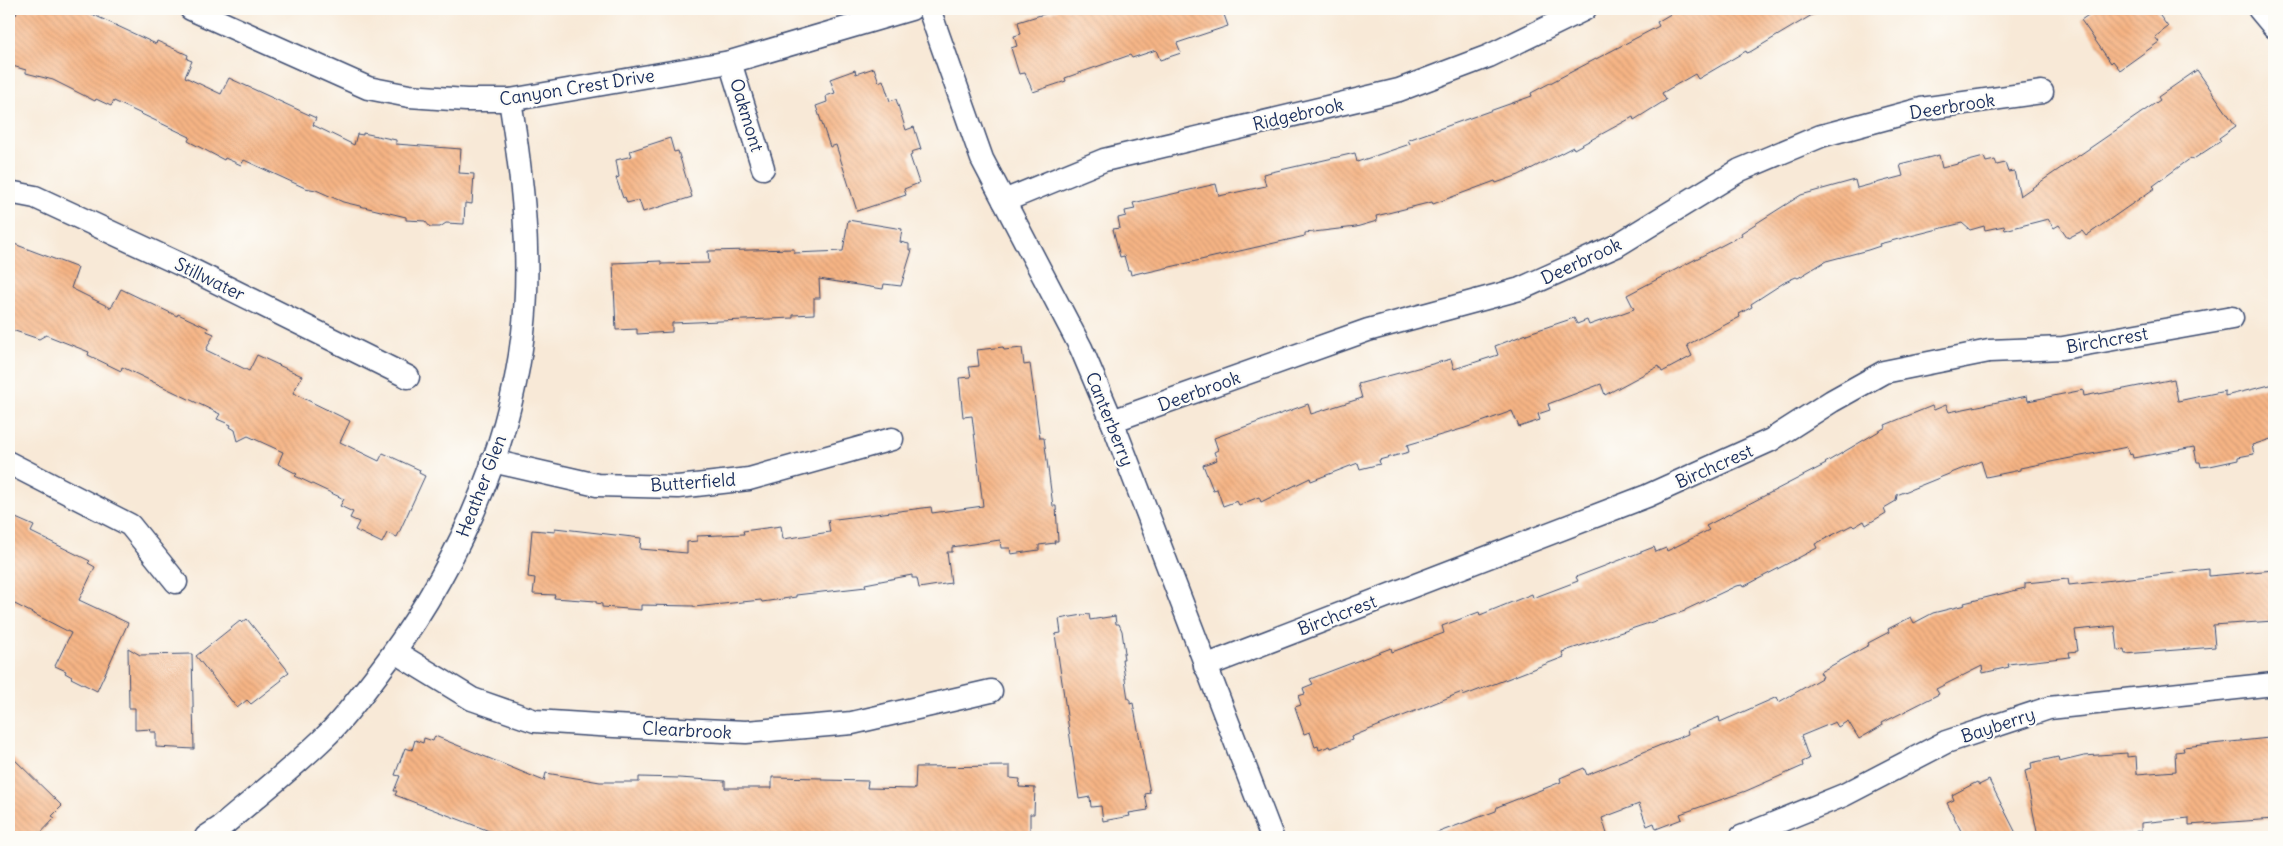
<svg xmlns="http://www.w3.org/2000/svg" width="2283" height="846" viewBox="0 0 2283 846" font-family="Delius,sans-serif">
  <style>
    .building { fill: url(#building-back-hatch) }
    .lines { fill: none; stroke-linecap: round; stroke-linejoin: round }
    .street-casing { stroke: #3c4b70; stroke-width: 25 }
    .street { stroke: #fff; stroke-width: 22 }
    .labels { text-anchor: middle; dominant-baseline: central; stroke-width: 4.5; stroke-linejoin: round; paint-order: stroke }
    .street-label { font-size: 18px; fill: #1b2f5e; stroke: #fdfcf7 }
  </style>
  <defs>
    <pattern id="building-back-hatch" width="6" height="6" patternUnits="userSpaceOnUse" patternTransform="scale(1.25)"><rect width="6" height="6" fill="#f6b484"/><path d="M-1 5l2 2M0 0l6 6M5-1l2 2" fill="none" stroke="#d29b74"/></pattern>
  </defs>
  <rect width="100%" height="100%" fill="#fdfcf7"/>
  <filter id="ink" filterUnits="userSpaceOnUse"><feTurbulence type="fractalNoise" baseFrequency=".02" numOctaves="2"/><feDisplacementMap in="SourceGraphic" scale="10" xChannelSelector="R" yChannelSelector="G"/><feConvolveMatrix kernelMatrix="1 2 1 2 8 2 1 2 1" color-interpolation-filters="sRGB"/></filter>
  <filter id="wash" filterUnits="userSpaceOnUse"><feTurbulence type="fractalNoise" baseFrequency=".0096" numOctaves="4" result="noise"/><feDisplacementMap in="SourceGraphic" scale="20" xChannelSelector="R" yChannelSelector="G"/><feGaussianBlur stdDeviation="1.12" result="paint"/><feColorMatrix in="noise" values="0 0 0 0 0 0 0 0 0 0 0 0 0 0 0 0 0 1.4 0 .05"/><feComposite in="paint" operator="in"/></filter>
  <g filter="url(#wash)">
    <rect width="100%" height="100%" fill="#f8e9d7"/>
    <g id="blocks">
      <!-- building -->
      <g class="building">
        <path d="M18 9H81L156 44 157 41 188 55 187 59 192 61 185 77 221 94 229 78 316 118 313 125 354 145 357 134 363 135V133L396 140V144L461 149 459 173 474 174 472 204 465 203 464 224 446 223 440 227H430L425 221 406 220V217L343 202 316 190 305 188 244 160 241 165 225 158 224 160 188 141 190 137 114 101 111 106 96 99 95 101 53 80 26 73V70L9 65V12L16 15Z"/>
        <path d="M1060 9H1222L1228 26 1177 43 1181 53 1160 60 1156 50 1132 58 1130 55 1065 78 1066 81 1033 92 1025 73 1019 74 1011 48 1017 46 1014 36 1021 34 1018 22Z"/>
        <path d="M1679 9H1822L1750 52 1747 53 1746 51 1698 79 1695 74 1662 93 1666 100 1634 120 1633 117 1574 149 1573 147 1519 175 1496 183 1495 181 1433 204 1432 202 1376 216 1377 221 1356 227 1305 233V236L1144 273 1143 272 1131 275 1130 270H1128L1124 256 1120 257 1113 229 1120 228 1118 218 1126 216 1125 211 1135 209 1133 203 1216 184 1219 196 1266 186 1263 174 1355 153 1357 162 1410 144 1408 140 1532 96 1531 93 1659 26 1657 22Z"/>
        <path d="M2097 9H2155L2168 27 2155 37 2159 42 2120 70 2113 61 2111 63 2081 20Z"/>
        <path d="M874 68 879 82 883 80 890 101 896 99 906 130 914 127 921 149 911 152 912 155 910 156 919 183 904 189 906 195 857 211 836 145 830 147 816 106 827 102 826 96 835 93 830 79 855 70 856 74Z"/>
        <path d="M2197 70 2236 126 2219 138 2221 141 2192 160 2191 158 2153 186 2155 188 2086 236 2082 231 2068 238 2059 225 2054 228 2048 219 2005 230 2004 226 1985 230 1984 226 1970 230 1962 223 1879 244 1880 246 1868 250 1826 261 1798 278 1796 277 1785 282 1751 304 1752 307 1739 314 1740 317 1687 345 1692 356 1662 372 1659 366 1605 395 1601 384 1548 404 1550 410 1538 414 1540 420 1519 427 1512 411 1465 428 1407 445 1409 452 1379 460 1380 464 1360 469 1358 463 1311 481 1310 478 1261 502 1259 497 1239 505 1237 501 1223 506 1217 489 1213 490 1203 465 1217 460 1214 452 1218 450 1214 438 1308 404 1311 414 1362 398 1358 384 1451 359 1454 369 1498 355 1495 346 1532 332 1574 318 1577 324 1587 320 1589 325 1634 309 1627 295 1742 235 1741 233 1801 195 1855 180 1857 188 1903 176 1900 165 1939 155 1942 168 1984 157 1986 162 1995 160 1997 165 2005 163 2008 172 2014 171 2020 196 2160 100 2158 97Z"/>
        <path d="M670 138 674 152 678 151 692 197 643 212 639 200 627 203 625 197 623 198 616 178 619 177 616 160 632 156 630 151Z"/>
        <path d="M848 220 902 229 900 242 909 244V250H912L901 286 884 284 883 289 819 279 820 298H814V314L793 315V318L672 323V332L637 334V329L616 330 613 263 661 261V264L709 263 708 251 794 249V253L843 251Z"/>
        <path d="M9 242 78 268 71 288 111 308 121 289 177 316 178 314 208 328 207 331 214 334 206 350 249 371 257 355 302 376 293 393 350 421 340 442 379 461 383 453 420 470 419 473 425 476 397 537 387 533 382 543 355 530 359 522 350 518 353 512 340 506 344 499 295 476 297 474 278 464 283 452 248 436 238 441 235 430 230 427 231 425 217 419 220 414 122 367 121 371 88 355 89 352 46 335 39 339 9 329Z"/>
        <path d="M1003 347 1004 350 1022 348 1024 365 1030 364 1040 438H1044L1053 506H1056L1058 541H1054L1055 543 1039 545V550L1011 554 1010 548H1001L1000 540 952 547V552H947L951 583 919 588 917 578H912V575L865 584 866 587 796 595V597L762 602 761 600 694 607V606L641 605V610L602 607V604L596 603V601L554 598 555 595 533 594 535 578 528 577 532 530 555 532V528L641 538 640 549 687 553V542L697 541V536L744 534 743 531 781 526 783 539 830 532 828 520 931 507 932 513 983 506 972 416 963 417 959 378 971 377 969 367 979 366 977 350Z"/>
        <path d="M2174 379 2178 401 2225 391V396L2274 384V438L2252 445 2254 454 2238 457V460L2210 466 2201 467 2200 462H2197L2194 447 2133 458 2132 454 2129 455 2127 447 2020 468V470L1986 477 1981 461 1897 495 1896 501 1884 508 1886 513 1866 525 1864 521 1854 527 1852 525 1815 544 1817 548 1764 576 1743 587 1742 585 1736 586 1685 610V611L1562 652 1564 657 1463 696 1462 692 1351 737 1352 740 1331 748 1330 746 1319 750 1318 746 1315 747 1310 732 1304 734 1295 707 1301 705 1298 696 1305 694 1303 688 1313 684 1310 679 1391 648 1392 652 1444 633 1442 626 1479 612 1480 615 1532 594 1533 598 1578 581 1576 577 1654 547 1656 552 1666 548 1667 551 1709 530 1706 526 1826 464 1825 463 1886 427 1885 425 1932 406 1934 410 1946 405 1949 412 2027 396 2028 401 2083 390 2084 396 2099 393V394Z"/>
        <path d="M9 515 34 526 31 532 90 561 88 563 95 567 79 600 128 623 97 691 71 678 72 677 65 673 66 671 55 666 71 633 9 601Z"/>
        <path d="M2209 569V576L2274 570V621L2213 625 2215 647 2125 654 2124 649 2118 650 2115 626 2075 630 2078 651 2069 652 2070 657 2008 664 2009 667 1983 673 1982 666 1936 689 1939 694 1882 723 1883 725 1859 739 1848 721 1838 727 1835 722 1801 736 1809 759 1802 762 1803 766 1746 791 1680 814 1682 819 1656 829 1654 823 1647 826 1639 804 1602 818 1608 837H1432L1431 835 1496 811 1497 807 1561 782 1560 778 1584 768 1587 775 1688 734 1687 730 1719 717 1720 722 1777 697 1779 702 1823 677 1820 672 1869 645 1868 643 1889 632 1888 629 1911 617 1914 623 1933 613 1965 605 1964 603 2025 588V583L2068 579 2069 585Z"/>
        <path d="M1089 614 1090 620 1115 616 1116 624H1119L1122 631 1125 653H1123L1124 659H1122L1128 699H1130V704L1133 703 1150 793 1145 794 1148 810 1129 813 1130 816 1103 821 1101 806 1091 807 1090 797 1079 799 1055 634 1061 633 1059 619Z"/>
        <path d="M247 619 289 672 281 678 282 680 251 704 247 700 237 708 196 656 240 621 242 623Z"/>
        <path d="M128 648 140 655 192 654 194 749 156 747V732H150L151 729 135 730V708H129Z"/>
        <path d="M435 736 544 781 546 773 600 782H639V777L679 778 725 781V788H772V777L822 778V780L868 781 867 788 915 789 916 767 1010 766V778L1020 779 1019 787 1035 788 1034 814H1030V832H1015L1014 837H537L509 833 508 837H505L395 795 397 791H394L400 776 395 775 405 748 412 750 415 740 423 743 424 738 433 741Z"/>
        <path d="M2269 738 2270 744H2274V819L2189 825V818L2141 823V831L2065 837H2038L2025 771 2032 769 2031 763 2058 757 2059 762 2084 756 2127 753V757L2136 756 2137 774 2176 771 2175 752 2184 751 2183 747Z"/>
        <path d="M9 754 62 806 52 816 55 818 37 837H9Z"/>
        <path d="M1989 780 2018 837H1964L1947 803 1954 800 1952 795 1977 782 1979 785Z"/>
      </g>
    </g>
  </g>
  <g filter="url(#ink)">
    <use href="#blocks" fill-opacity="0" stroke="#3c4b70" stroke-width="1"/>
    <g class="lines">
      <!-- street casing -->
      <g class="street-casing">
        <g id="street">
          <path d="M191 9 368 88 409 96 466 100H510L730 62 911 9"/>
          <path d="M929 9 982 159 1081 348 1112 421 1272 837"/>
          <path d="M2259 9 2274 27"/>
          <path d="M730 62 763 168"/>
          <path d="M9 192 35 197 186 267 408 377"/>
          <path d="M1004 201 1104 160 1399 90 1489 56 1585 9"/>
          <path d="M1112 421 1368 330 1520 289 1616 246 1740 170 1821 136 1921 109 2042 92"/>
          <path d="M492 461 597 485 678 487 749 479 892 439"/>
          <path d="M9 463 130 525 176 582"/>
          <path d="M395 652 472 699 535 721 614 726 746 732 852 723 991 691"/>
          <path d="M1205 666 1647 496 1771 440 1832 401 1884 372 1989 351 2063 348 2232 318"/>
          <path d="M206 837 221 827C256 797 292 769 325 737 343 720 358 699 373 680 450 581 509 457 523 333 532 256 522 176 510 100"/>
          <path d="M1741 837 1844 795 1946 742 2049 708 2274 684"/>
        </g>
      </g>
      <!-- street -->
      <use href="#street" class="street"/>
    </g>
  </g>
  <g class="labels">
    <!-- street labels -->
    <g class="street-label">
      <text transform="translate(577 87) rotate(-9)">Canyon Crest Drive</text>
      <text transform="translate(1952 106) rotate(-9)">Deerbrook</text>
      <text transform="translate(1298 114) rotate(-13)">Ridgebrook</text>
      <text transform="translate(747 115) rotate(73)">Oakmont</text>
      <text transform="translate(1581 261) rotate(-25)">Deerbrook</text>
      <text transform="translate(210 279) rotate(26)">Stillwater</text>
      <text transform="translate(2107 340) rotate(-10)">Birchcrest</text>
      <text transform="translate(1199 391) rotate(-20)">Deerbrook</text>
      <text transform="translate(1110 419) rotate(68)">Canterberry</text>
      <text transform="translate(1714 466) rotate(-24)">Birchcrest</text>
      <text transform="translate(693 482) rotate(-4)">Butterfield</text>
      <text transform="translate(481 486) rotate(-69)">Heather Glen</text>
      <text transform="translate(1337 615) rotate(-21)">Birchcrest</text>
      <text transform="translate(1998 725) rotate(-18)">Bayberry</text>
      <text transform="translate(687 730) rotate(3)">Clearbrook</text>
    </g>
  </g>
  <!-- margin -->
  <rect width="2283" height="846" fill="none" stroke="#fdfcf7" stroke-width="30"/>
</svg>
